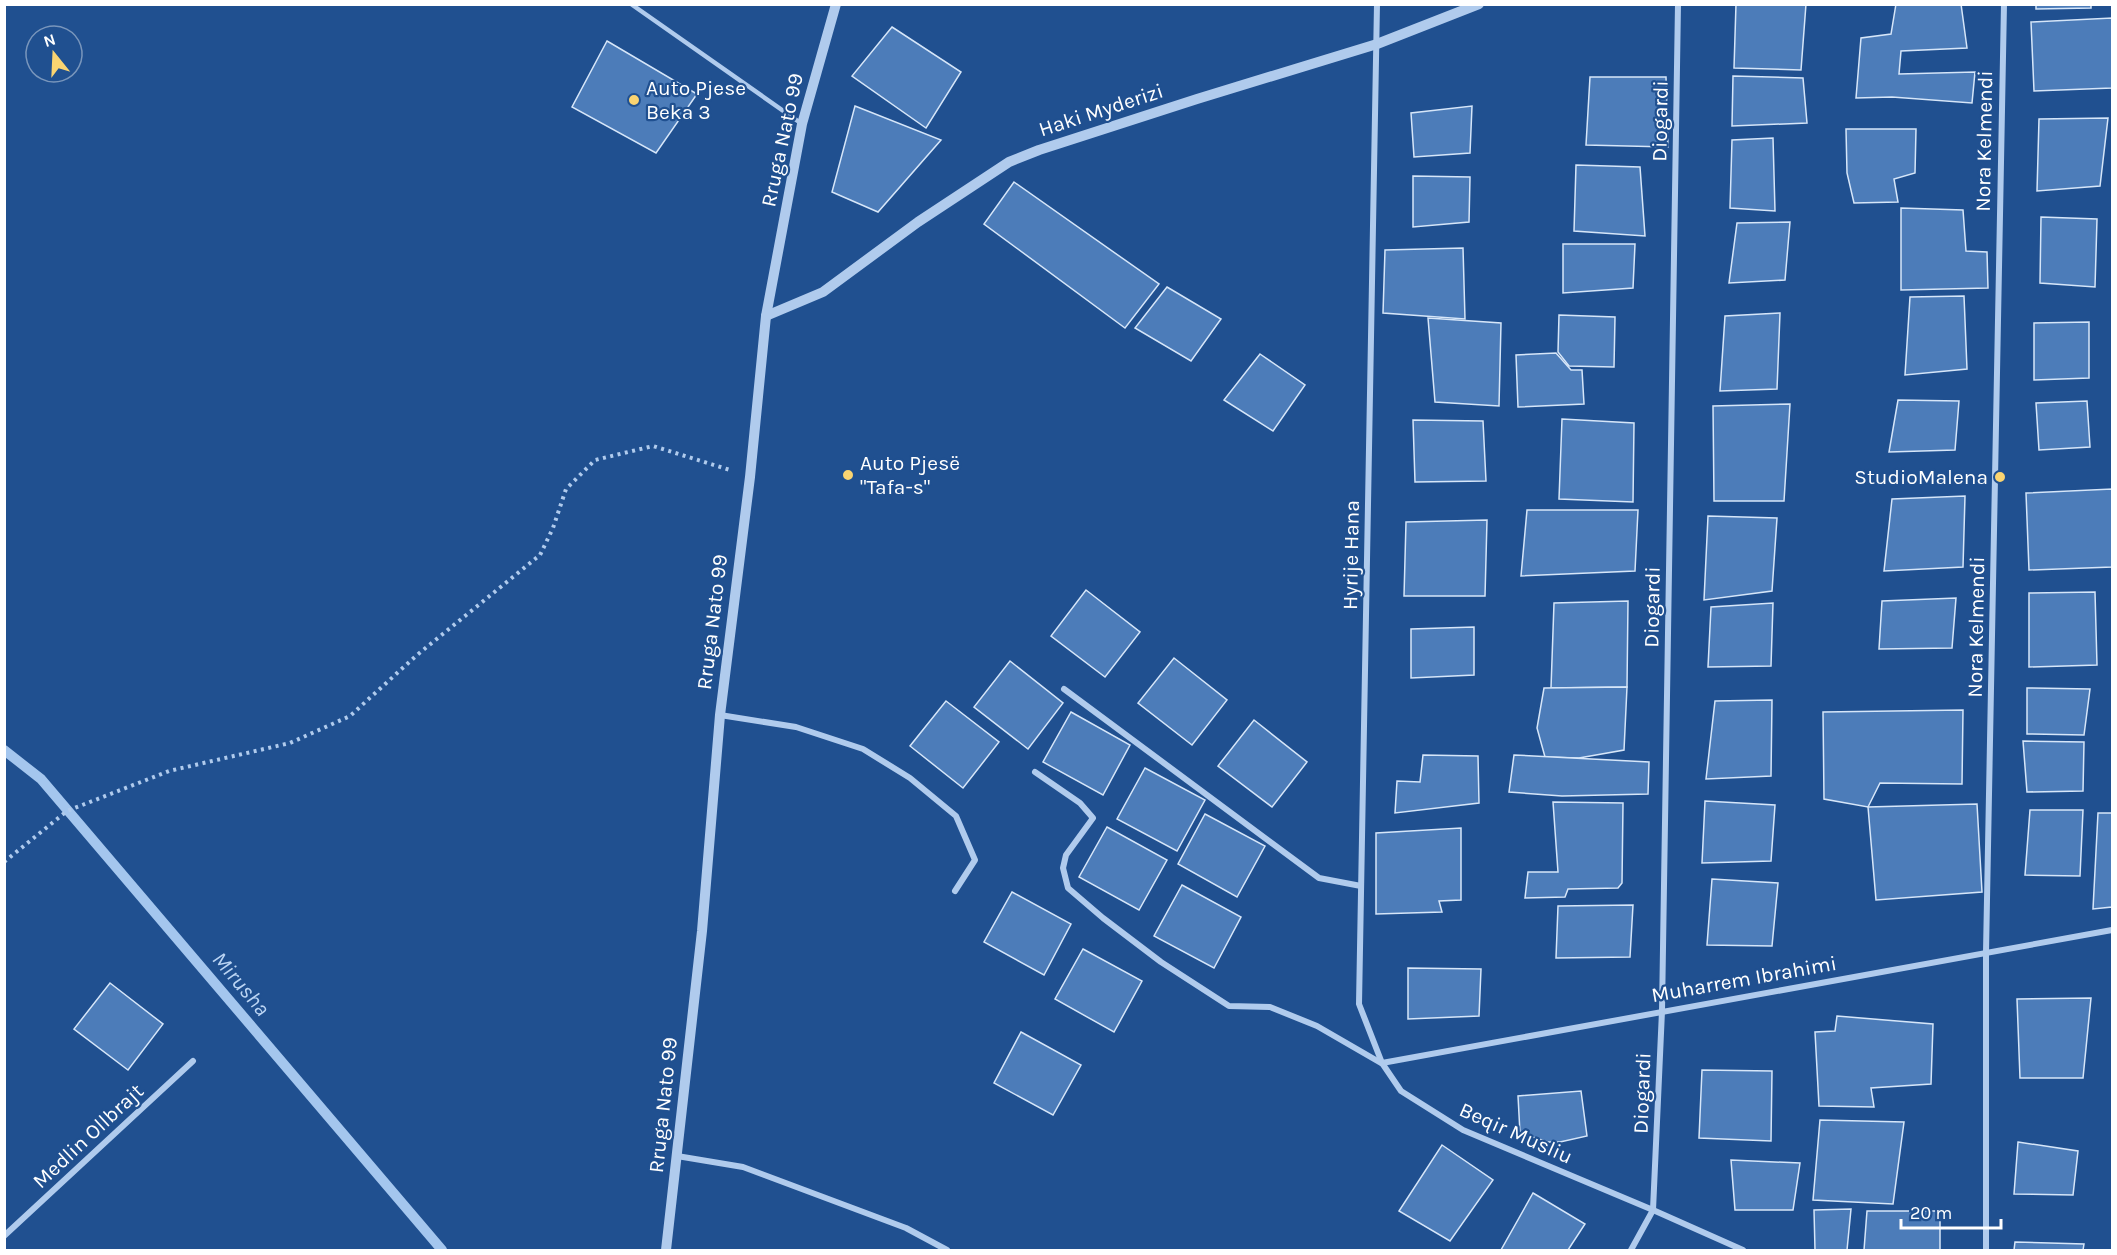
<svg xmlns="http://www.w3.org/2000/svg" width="2117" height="1255" viewBox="0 0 2117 1255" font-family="Karla,sans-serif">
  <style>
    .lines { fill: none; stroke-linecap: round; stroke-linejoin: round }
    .stream { stroke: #a4c6ee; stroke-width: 10 }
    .building { fill: #4c7cb9; stroke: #d6e6f9; stroke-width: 1.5 }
    .path { stroke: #b0cbed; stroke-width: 4; stroke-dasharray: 3 4.5; stroke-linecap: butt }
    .service { stroke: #b0cbed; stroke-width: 4.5 }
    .minor { stroke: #b0cbed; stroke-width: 6 }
    .tertiary { stroke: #b0cbed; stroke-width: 10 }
    .poi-dot { fill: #fad471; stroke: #205090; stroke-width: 2 }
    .labels { text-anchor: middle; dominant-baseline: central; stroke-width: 4.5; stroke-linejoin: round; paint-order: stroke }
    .poi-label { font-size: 21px; fill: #fff; stroke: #205090; text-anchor: start }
    .street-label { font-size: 21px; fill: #fff; stroke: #205090 }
    .water-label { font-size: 22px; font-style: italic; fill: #bcd5f4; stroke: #205090 }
  </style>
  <rect width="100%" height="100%" fill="#205090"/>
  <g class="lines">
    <!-- stream -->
    <path class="stream" d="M4 750 41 779 442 1250"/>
  </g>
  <!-- building -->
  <g class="building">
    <path d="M1736 4H1806L1801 70 1734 68Z"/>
    <path d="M1896 4H1961L1967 48 1901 51 1899 74 1975 72 1972 103 1892 97 1856 98 1861 38 1891 34Z"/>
    <path d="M2036 4H2091V8L2036 9Z"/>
    <path d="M2112 18V88L2034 91 2031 22Z"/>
    <path d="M892 27 961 72 926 128 852 76Z"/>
    <path d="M607 41 697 94 656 153 572 107Z"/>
    <path d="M1733 76 1803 78 1807 123 1732 126Z"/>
    <path d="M1590 77H1666L1668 147 1586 145Z"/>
    <path d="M855 106 941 140 878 212 832 192Z"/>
    <path d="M1472 106 1470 153 1414 157 1411 113Z"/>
    <path d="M2108 118 2100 186 2037 191 2039 119Z"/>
    <path d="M1846 129H1916L1915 173 1894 179 1898 202 1854 203 1847 173Z"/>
    <path d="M1773 138 1775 211 1730 208 1732 140Z"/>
    <path d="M1576 165 1640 167 1645 236 1574 231Z"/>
    <path d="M1413 176 1470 177 1469 222 1413 227Z"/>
    <path d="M1014 182 1159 284 1125 328 984 224Z"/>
    <path d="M1901 208 1963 210 1966 251 1987 252 1988 288 1901 290Z"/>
    <path d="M2041 217 2097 219 2095 287 2040 283Z"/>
    <path d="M1790 222 1785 280 1729 283 1737 223Z"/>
    <path d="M1563 244H1635L1633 288 1563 293Z"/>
    <path d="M1463 248 1465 319 1383 313 1385 250Z"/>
    <path d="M1167 287 1221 319 1191 361 1135 328Z"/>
    <path d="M1964 296 1967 369 1905 375 1910 297Z"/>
    <path d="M1780 313 1777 389 1720 391 1725 316Z"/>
    <path d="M1559 315 1615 317 1614 367 1569 366 1558 352Z"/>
    <path d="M1428 318 1501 323 1499 406 1435 402Z"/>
    <path d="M2089 322V378L2034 380V323Z"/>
    <path d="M1556 353 1571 370H1582L1584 404 1518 407 1516 355Z"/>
    <path d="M1260 354 1305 385 1273 431 1224 400Z"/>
    <path d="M1898 400 1959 401 1955 450 1889 452Z"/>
    <path d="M2087 401 2090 447 2039 450 2036 403Z"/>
    <path d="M1790 404 1784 501H1714L1713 406Z"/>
    <path d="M1562 419 1634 423 1633 502 1559 499Z"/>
    <path d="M1413 420 1483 421 1486 481 1415 482Z"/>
    <path d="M2112 489V567L2029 570 2026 493Z"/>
    <path d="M1965 496 1963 567 1884 571 1892 499Z"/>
    <path d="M1527 510H1638L1635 571 1521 576Z"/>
    <path d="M1708 516 1777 518 1772 591 1704 600Z"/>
    <path d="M1487 520 1485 596H1404L1406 522Z"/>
    <path d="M1086 590 1140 632 1105 677 1051 636Z"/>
    <path d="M2095 592 2097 665 2029 667V593Z"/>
    <path d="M1956 598 1952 648 1879 649 1882 601Z"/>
    <path d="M1628 601 1627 687 1551 688 1554 603Z"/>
    <path d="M1773 603 1771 666 1708 667 1711 607Z"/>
    <path d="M1474 627V675L1411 678V629Z"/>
    <path d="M1174 658 1227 700 1192 745 1138 703Z"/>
    <path d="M1010 661 1063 703 1028 749 974 707Z"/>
    <path d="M1627 687 1624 750 1579 758 1545 757 1537 728 1544 688Z"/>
    <path d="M2027 688 2090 689 2084 735 2027 734Z"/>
    <path d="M1772 700 1771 776 1706 779 1715 701Z"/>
    <path d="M946 701 999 742 963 788 910 746Z"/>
    <path d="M1963 710 1962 784 1880 783 1868 807 1824 799 1823 712Z"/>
    <path d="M1071 712 1130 745 1103 795 1043 762Z"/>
    <path d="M1254 720 1307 762 1272 807 1218 766Z"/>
    <path d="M2023 741 2084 742 2083 791 2027 792Z"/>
    <path d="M1423 755 1478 756 1479 803 1395 813 1397 781 1420 782Z"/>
    <path d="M1514 755 1649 762 1648 794 1562 796 1509 792Z"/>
    <path d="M1145 768 1205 800 1177 851 1117 819Z"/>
    <path d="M1705 801 1775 805 1771 861 1702 863Z"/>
    <path d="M1553 802 1623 803 1622 883 1618 888 1568 889 1565 897 1525 898 1528 872H1558Z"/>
    <path d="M1977 804 1982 892 1876 900 1868 807Z"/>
    <path d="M2030 810H2083L2080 876 2025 875Z"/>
    <path d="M2098 813H2112V907L2093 909Z"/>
    <path d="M1205 814 1265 846 1237 897 1178 864Z"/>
    <path d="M1107 827 1167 860 1139 910 1079 877Z"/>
    <path d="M1461 828V900L1439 901 1442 912 1376 914V833Z"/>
    <path d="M1712 879 1778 883 1772 946 1707 945Z"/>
    <path d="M1182 885 1241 917 1214 968 1154 936Z"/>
    <path d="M1012 892 1071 924 1044 975 984 942Z"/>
    <path d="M1633 905 1630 957 1556 958 1558 906Z"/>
    <path d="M1083 949 1142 981 1114 1032 1055 999Z"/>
    <path d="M1408 968 1481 969 1479 1016 1408 1019Z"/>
    <path d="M110 983 163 1024 128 1070 74 1029Z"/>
    <path d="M2091 998 2083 1078H2020L2017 999Z"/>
    <path d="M1837 1016 1933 1024 1931 1084 1871 1088 1874 1107 1819 1106 1815 1032 1835 1031Z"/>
    <path d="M1021 1032 1081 1065 1053 1115 994 1083Z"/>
    <path d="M1702 1070 1772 1071 1771 1141 1699 1138Z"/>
    <path d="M1581 1091 1587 1136 1560 1142H1548L1520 1133 1518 1096Z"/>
    <path d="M1820 1120 1904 1122 1893 1204 1813 1200Z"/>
    <path d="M2018 1142 2078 1151 2073 1195 2014 1194Z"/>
    <path d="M1442 1145 1493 1180 1450 1241 1399 1211Z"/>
    <path d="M1731 1160 1800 1163 1793 1210H1735Z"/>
    <path d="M1533 1193 1585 1224 1568 1250H1501Z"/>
    <path d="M1851 1209 1847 1250H1815L1814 1210Z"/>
    <path d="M1867 1211H1940V1250H1864Z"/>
    <path d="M2015 1242 2084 1244 2083 1250H2014Z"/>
  </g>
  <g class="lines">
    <!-- path -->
    <path class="path" d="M4 862 67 811 169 771 290 743 350 716 417 655 540 555 553 528 566 489 595 460 653 446 730 470"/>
    <!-- service -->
    <path class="service" d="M631 4 802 124"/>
    <!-- minor -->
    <g class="minor">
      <path d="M1377 4 1359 1004 1382 1063 1401 1091 1463 1130 1653 1210 1743 1250"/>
      <path d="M1064 689 1319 878 1361 886"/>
      <path d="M720 715 796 727 863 749 910 778 956 816 975 860 955 891"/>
      <path d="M1035 772 1080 803 1093 818 1066 855 1063 868 1068 888 1103 918 1161 962 1229 1006 1270 1007 1317 1026 1381 1063"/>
      <path d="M1382 1063 2112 930"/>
      <path d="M677 1156 743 1167 906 1228 947 1250"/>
      <path d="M4 1236 193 1061"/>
      <path d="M1631 1250 1653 1210 1662 1011 1678 4"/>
      <path d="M1986 1250V952L2004 4"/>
    </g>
    <!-- tertiary -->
    <g class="tertiary">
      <path d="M766 316 823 292 918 222 1009 162 1039 150 1197 99 1377 44 1479 4"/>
      <path d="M666 1250 702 931 720 715 750 477 766 316 802 124 836 4"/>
    </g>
  </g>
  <!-- markers -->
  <g class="poi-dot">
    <circle cx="634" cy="100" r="6"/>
    <circle cx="848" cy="475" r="6"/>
    <circle cx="2000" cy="477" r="6"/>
  </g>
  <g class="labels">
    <!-- poi labels -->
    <g class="poi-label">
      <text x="646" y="88">Auto Pjese<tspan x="646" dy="24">Beka 3</tspan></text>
      <text x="860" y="463">Auto Pjesë<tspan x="860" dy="24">"Tafa-s"</tspan></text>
      <text x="1988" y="477" text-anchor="end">StudioMalena</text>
    </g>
    <!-- street labels -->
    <g class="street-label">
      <text transform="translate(1101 110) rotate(-18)">Haki Myderizi</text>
      <text transform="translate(1660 121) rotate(-89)">Diogardi</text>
      <text transform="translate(782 140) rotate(-78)">Rruga Nato 99</text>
      <text transform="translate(1984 141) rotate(-89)">Nora Kelmendi</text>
      <text transform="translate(1351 555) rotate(-89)">Hyrije Hana</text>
      <text transform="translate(1652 607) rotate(-89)">Diogardi</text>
      <text transform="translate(712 622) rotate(-83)">Rruga Nato 99</text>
      <text transform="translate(1976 627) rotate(-89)">Nora Kelmendi</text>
      <text transform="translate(1744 979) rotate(-10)">Muharrem Ibrahimi</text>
      <text transform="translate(1642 1093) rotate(-88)">Diogardi</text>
      <text transform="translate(663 1105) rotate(-84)">Rruga Nato 99</text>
      <text transform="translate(1516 1133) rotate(24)">Beqir Musliu</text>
      <text transform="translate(88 1136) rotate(-43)">Medlin Ollbrajt</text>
    </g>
    <!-- water labels -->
    <g class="water-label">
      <text transform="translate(241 984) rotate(50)">Mirusha</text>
    </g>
  </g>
  <!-- border -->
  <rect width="2117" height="1255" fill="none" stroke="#ffffff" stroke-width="12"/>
  <!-- north arrow -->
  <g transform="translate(54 54) rotate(342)"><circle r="28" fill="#205090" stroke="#7996bc" stroke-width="1.5"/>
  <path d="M0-4.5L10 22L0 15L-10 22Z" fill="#fad471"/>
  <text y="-9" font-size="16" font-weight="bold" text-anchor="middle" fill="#ffffff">N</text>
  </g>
  <!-- scale -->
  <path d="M1901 1219v9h100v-9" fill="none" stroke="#ffffff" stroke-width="3"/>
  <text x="1910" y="1219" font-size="18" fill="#ffffff" stroke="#205090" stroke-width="4.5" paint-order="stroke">20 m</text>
</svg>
